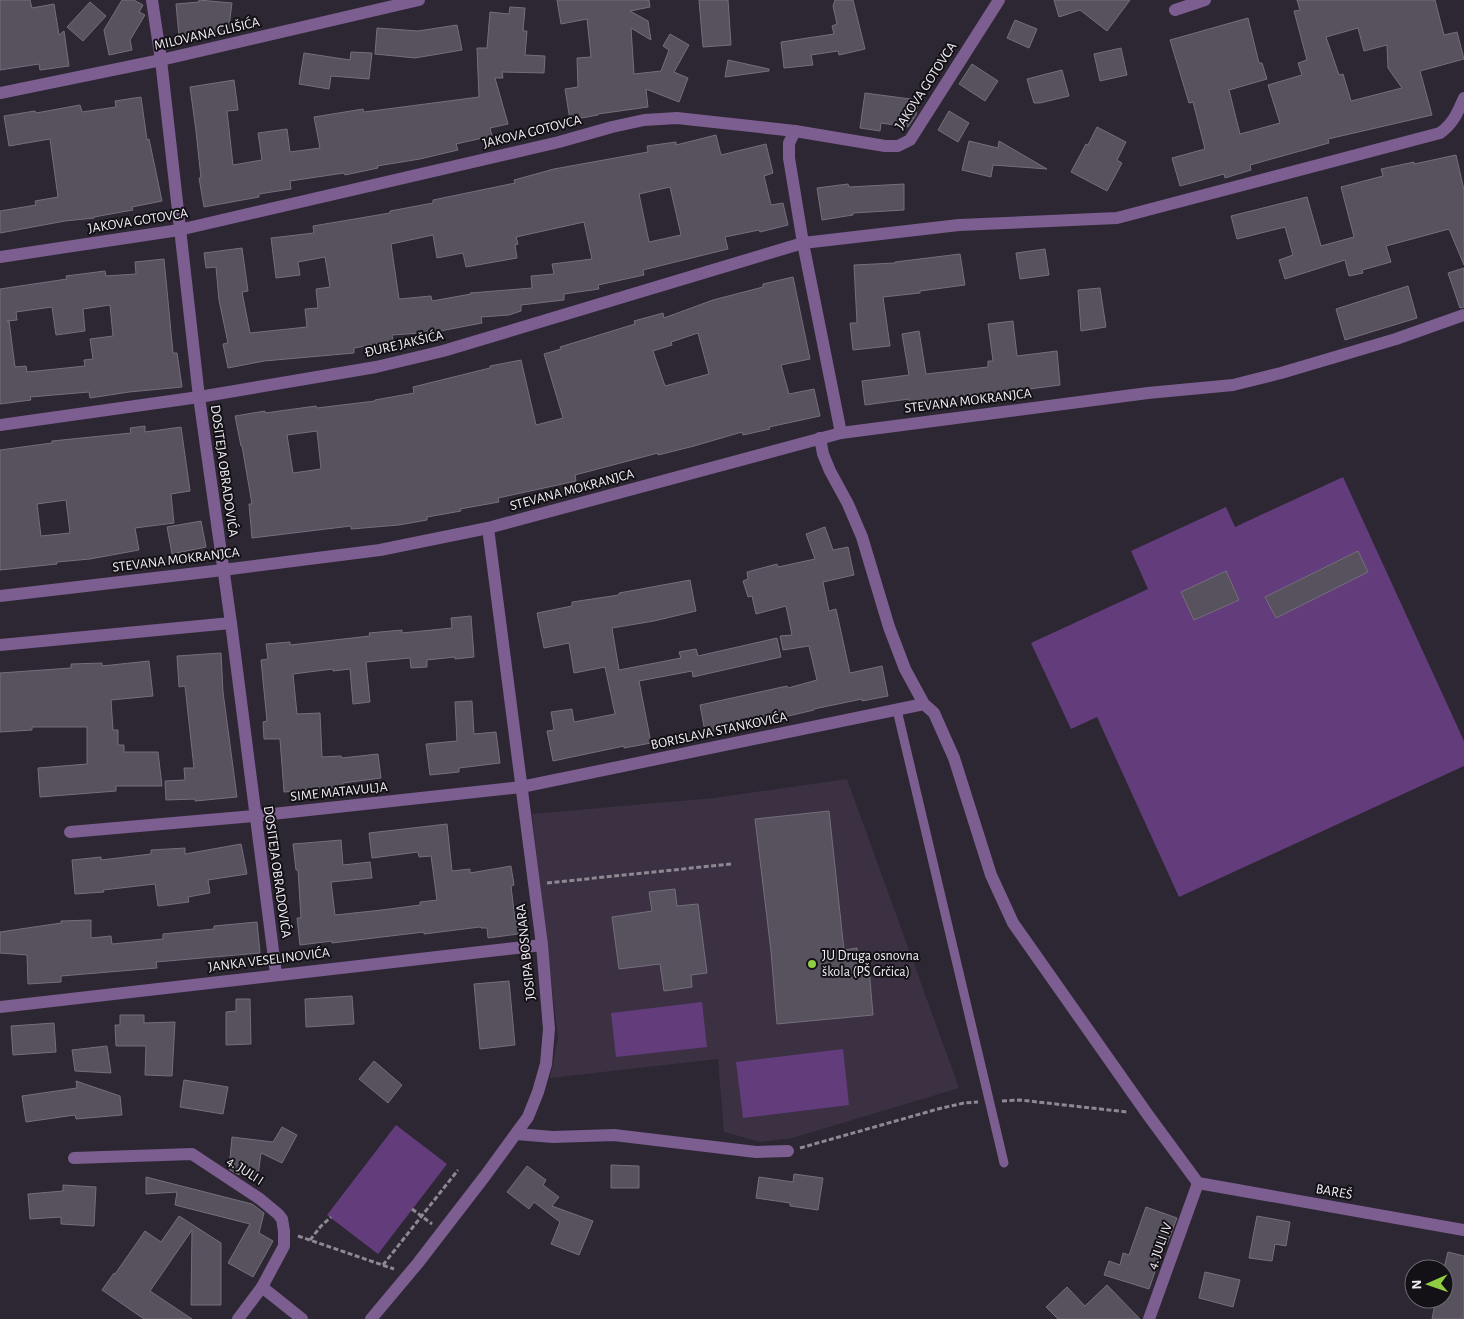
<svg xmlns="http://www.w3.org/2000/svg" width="1464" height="1319" viewBox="0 0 1464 1319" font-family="'Alegreya Sans',sans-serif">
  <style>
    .built { fill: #3b3142 }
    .green { fill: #633c7c }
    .building { fill: #58515e; stroke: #756e7b; fill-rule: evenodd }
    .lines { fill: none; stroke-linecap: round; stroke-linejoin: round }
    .path { stroke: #8d8892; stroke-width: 3; stroke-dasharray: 5 2.5; stroke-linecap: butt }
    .lane { stroke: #7c5e91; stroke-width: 9 }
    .street { stroke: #7c5e91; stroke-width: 12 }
    .poi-dot { fill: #8fcd42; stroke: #141116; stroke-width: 2 }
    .labels { text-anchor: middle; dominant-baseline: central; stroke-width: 4; stroke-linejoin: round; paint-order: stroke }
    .street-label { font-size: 14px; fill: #f1edf5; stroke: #141116 }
    .poi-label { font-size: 14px; fill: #f1edf5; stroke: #141116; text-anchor: start }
  </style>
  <rect width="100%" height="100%" fill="#2d2733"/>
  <!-- built -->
  <path class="built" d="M847 779 959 1088 792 1138 761 1142 724 1132 718 1059 550 1078 558 1038 532 814 714 798Z"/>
  <!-- green -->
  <g class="green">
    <path d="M1343 477 1464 741V766L1179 897 1097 717 1071 729 1031 643 1148 589 1131 551 1226 507 1235 527Z"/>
    <path d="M702 1002 707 1047 616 1057 611 1013Z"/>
    <path d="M843 1049 849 1105 743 1118 736 1062Z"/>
    <path d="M396 1125 447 1164 378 1254 327 1215Z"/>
  </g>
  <!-- building -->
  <g class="building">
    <path d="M0 0H30L32 8 54 4 59 35 64 31 69 66 40 70 39 64 0 70Z"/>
    <path d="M122 0H134L143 5 139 12 145 15 130 40 132 50 109 55 104 30Z"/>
    <path d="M199 0 232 3 228 34 212 32 179 36 176 4 199 2Z"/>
    <path d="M557 0H649L650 7 630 11 648 21 651 40 631 28 634 74 661 71 669 50 663 46 670 34 689 45 674 72 688 78 679 102 646 89 648 107 598 114V115L570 120 565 89 578 87 577 58 591 57 587 19 561 24Z"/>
    <path d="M699 0H728L731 45 703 47Z"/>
    <path d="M835 0H853L865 49 839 55 838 51 811 55 813 65 784 68 781 42 834 34 832 26 837 24 833 6Z"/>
    <path d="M1054 0H1130L1107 31 1080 10 1059 17Z"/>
    <path d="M1297 0H1435L1444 35 1457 32 1464 59 1420 71 1432 115 1328 139 1329 143 1250 165 1251 170 1225 178 1224 174 1180 186 1172 158 1205 149 1193 102 1189 103 1170 40 1248 18 1259 63H1262L1267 79 1229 90 1240 134 1280 123 1268 85 1302 75 1298 63 1307 60 1294 11 1300 10ZM1358 28 1364 51 1387 45 1388 68 1402 88 1351 101 1343 74 1339 75 1326 37Z"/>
    <path d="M90 2 106 16 83 41 67 27Z"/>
    <path d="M510 7 525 8 523 31H527L525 55 545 56 544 73 502 72 503 78H495L508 124 490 128 492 136 456 144 458 150 420 159 377 166 378 168 345 175 344 173 290 181 291 189 259 194V197L204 207 199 178H201L196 131 190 87 234 80 238 110 227 111 233 165 262 160 258 133 287 129 290 152 320 148 314 117 363 109 364 112 479 97 477 48H487L490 12 509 14Z"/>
    <path d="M1015 20 1037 29 1029 48 1007 38Z"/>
    <path d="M457 25 462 50 415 58 375 54 377 28 418 31Z"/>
    <path d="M1121 48 1127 75 1100 81 1094 54Z"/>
    <path d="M351 52 372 53 369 79 331 76 329 89 299 84 304 53 350 60Z"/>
    <path d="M728 60 769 69V71L725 77Z"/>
    <path d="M972 64 998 81 985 101 959 84Z"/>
    <path d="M1062 70 1069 96 1040 103H1034L1027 79Z"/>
    <path d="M865 93 918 100 916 115 908 127 881 123 880 131 860 128Z"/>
    <path d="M141 97 147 140 149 139 162 201 132 207 133 210 94 217V218L65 221 0 233V211L36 205 35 201 58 197 50 139 9 146 4 116 35 111 36 113 80 105 82 112 116 107 115 101Z"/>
    <path d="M949 111 969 123 958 142 938 130Z"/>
    <path d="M1097 127 1126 142 1117 160 1122 163 1107 191 1071 172 1086 144 1088 145Z"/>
    <path d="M716 135 721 155 766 144 773 173 764 176 771 205 783 203 788 225 760 232 759 230 725 237 728 249 643 270 644 275 598 285 599 289 564 294V300L521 305V311L509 315 481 317 482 323 435 332 392 335 393 341 354 348V353L264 361 228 368 223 344 228 343 219 300 216 267 206 268 204 253 242 248 248 291 242 292 250 333 307 327 305 309 318 308 316 289 330 287 325 257 298 262 300 275 276 278 271 238 314 233 313 226 390 213V211L433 203V200L515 183 514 180 554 169 648 152 647 146 676 142V145ZM670 187 681 235 649 242 639 194ZM584 222 592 259 552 264 554 274 531 276 532 288 470 293 471 294 432 301 431 296 399 299 391 244 433 235 437 258 463 253 466 267 517 258 515 245 518 244 516 237Z"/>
    <path d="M969 141 998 148 999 141 1047 169 993 165 991 177 962 170Z"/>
    <path d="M1456 155 1464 190V265L1449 229 1386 246 1391 262 1362 270 1363 273 1349 276 1345 260 1285 279 1279 260 1293 255 1285 227 1237 239 1231 216 1307 197 1321 246 1354 237 1341 187 1383 176 1381 169 1414 162V164Z"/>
    <path d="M848 184 849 187 904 184V210L853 213V215L822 220 817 188Z"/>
    <path d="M1045 249 1049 275 1020 279 1016 253Z"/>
    <path d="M960 254 965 285 920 291V293L883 297 890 346 853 350 850 323H857L854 265 895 263V262Z"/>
    <path d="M164 259 173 353H177L182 387 129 392 90 398 89 392 30 397 31 400 0 404V289L67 279 66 276 105 271 106 276 136 274 135 262ZM110 305 113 336 90 339 93 359 84 360 85 366 27 372 26 366 15 367 9 321H7L17 320 16 312 52 307 56 335 85 331 83 309Z"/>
    <path d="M1464 268V307L1460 308 1448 273Z"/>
    <path d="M793 277 810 359 781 365 789 394 814 389 820 416 769 427 770 429 743 435 742 432 694 446 658 455V453L575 475 576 481 498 498 499 502 460 509 461 511 427 517V520L399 525 351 529V526L252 538 249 504H252L242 446H241L235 416 265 411V413L316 406 317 408 375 401V400L414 393 413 387 490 368V366L521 360 536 425 563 418 544 354 561 349 560 347 635 324 634 321 663 313 664 318 713 300 763 287V284ZM698 333 709 374 665 386 653 351 672 345 671 342ZM317 431 321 469 293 473 287 435Z"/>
    <path d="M1408 286 1417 318 1345 340 1336 309Z"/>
    <path d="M1100 288 1106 327 1081 331 1078 290Z"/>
    <path d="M1013 321 1017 356 1057 351 1060 385 991 394V392L940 398V401L910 404 909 399 865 405 862 381 909 375 902 334 919 331 926 374 988 367V361H993L988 324Z"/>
    <path d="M145 426V432L181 427 190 491 171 494 174 523 135 528 139 550 90 559 57 562V564L0 570V450L52 443V441L131 433 130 428ZM66 500 70 533 41 536 37 504Z"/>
    <path d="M201 521 206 547 172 554 167 527Z"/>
    <path d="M825 527 833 550 848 547 854 575 823 582 829 611 836 609 850 673 882 666 888 696 862 701V699L814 709V710L737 728 736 726 705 732 700 705 787 686 788 688 817 680 809 646 783 650 780 636 792 635 786 606 756 614 752 596 748 597 743 581 748 579 747 572 777 564 778 567 815 559 806 534Z"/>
    <path d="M1358 551 1368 572 1276 618 1265 597Z"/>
    <path d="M1226 571 1239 600 1194 620 1181 592Z"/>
    <path d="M690 580 696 611 654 621 612 628 619 670 681 658 679 652 696 649 698 656 777 638 781 657 693 677 692 671 639 681 651 743 624 748V746L553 761 547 731 554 730 551 712 572 709 574 722 615 714 605 667 574 673 569 643 544 648 537 613 572 606V602L619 595V593Z"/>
    <path d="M471 616 474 657 455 659V657L427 660V667L411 668 410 658 366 662 370 702 353 704 350 669 333 671V669L293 674 297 714 320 713 322 757 341 756 342 758 378 754 381 778 343 783V787L284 792 280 739H264L263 722 267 721 261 660 268 659 266 644 290 642V645L370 636 369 633 402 630V633L452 628 451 618Z"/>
    <path d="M221 653 223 692 237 797 195 801V799L166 800 165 781 185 780 184 768H194L185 686 179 687 177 656Z"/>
    <path d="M149 661 153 696 111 700 113 730H118V745H124V752H158L162 786H116V791L40 797 38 768 87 764V727H32V730L0 732V673L71 668V664L102 663V666Z"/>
    <path d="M472 701 474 734 496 732 500 763 459 768V772L430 775 426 744 457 741 455 702Z"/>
    <path d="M829 811 844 950 857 948 859 968H869L873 1015 777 1024 771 951 755 819Z"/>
    <path d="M447 824 452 871 470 869V873L511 866 514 885 511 886 515 920 524 919 526 933 488 938 487 928H481L480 927 424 934V932L332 943V941L300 945 297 918H301L298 870H296L293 844 341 840 343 865 370 862 372 878 331 882 335 915 382 910 420 905V902L437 900 431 856 419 857 418 852 372 858 369 833Z"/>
    <path d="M241 844 247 874 208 880 210 893 188 897 189 902 158 906 155 884 103 890 104 892 75 894 72 860 101 857V860L151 854V850L185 848V854Z"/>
    <path d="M675 889 677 906 698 904 707 973 691 975 692 987 664 991 660 964 619 969 612 917 652 911 649 892Z"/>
    <path d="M91 920V938L111 936 112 944 163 939V934L214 929V926L257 922 260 953 156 962 157 968 61 976V982L28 984 27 955 0 953V932L61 923V921Z"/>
    <path d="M509 981 515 1045 480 1049 474 984Z"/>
    <path d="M352 996 354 1024 306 1027 305 999Z"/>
    <path d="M236 999H250L251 1044 226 1045V1012L236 1011Z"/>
    <path d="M120 1015H144V1023L175 1022 172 1076 145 1075 146 1046H116L115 1025H120Z"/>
    <path d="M54 1023 56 1052 13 1055 11 1026Z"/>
    <path d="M107 1046 111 1073 75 1071 72 1050Z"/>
    <path d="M374 1061 402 1085 388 1103 359 1079Z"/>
    <path d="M184 1080 228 1087 223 1114 180 1107Z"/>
    <path d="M76 1081 120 1096 122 1115 76 1119 75 1115 26 1122 22 1096 77 1088Z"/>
    <path d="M282 1127 297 1135 282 1163 261 1153 258 1176 237 1174 229 1169 232 1137 273 1142Z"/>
    <path d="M611 1165 639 1166V1188H611Z"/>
    <path d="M527 1166 546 1180 543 1185 559 1197 552 1206 593 1221 579 1255 551 1244 560 1222 534 1202 529 1209 507 1192Z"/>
    <path d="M794 1174 823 1178 818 1210 790 1206V1203L756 1198 759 1177 793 1182Z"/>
    <path d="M146 1177 252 1204 264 1213 259 1233 273 1241 253 1277 228 1263 250 1224 175 1205 177 1192 146 1194Z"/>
    <path d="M63 1185 96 1187 94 1226 61 1224V1217L30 1219 28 1194 63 1191Z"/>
    <path d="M1146 1207 1177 1218 1167 1244 1165 1243 1149 1289 1104 1275 1109 1261 1120 1265 1123 1253 1129 1255Z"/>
    <path d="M179 1216 221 1243V1305H191L192 1230 150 1291 192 1319H144L102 1290 114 1273 115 1274 145 1231 161 1242Z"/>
    <path d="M1257 1216 1290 1222 1286 1246 1275 1244 1272 1261 1249 1258Z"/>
    <path d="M1448 1252 1464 1256V1319H1432L1436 1299 1444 1301V1268Z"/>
    <path d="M1205 1272 1240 1280 1233 1307 1199 1298Z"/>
    <path d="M1107 1285 1140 1319H1058L1046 1307 1067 1287 1085 1306Z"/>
  </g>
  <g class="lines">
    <!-- path -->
    <g class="path">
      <path d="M547 883 731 864"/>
      <path d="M1002 1101 1020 1100 1127 1112"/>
      <path d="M800 1148 938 1109 964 1103 978 1102"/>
      <path d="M412 1209 432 1224"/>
      <path d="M298 1236 394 1269"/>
      <path d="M310 1240 321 1226 331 1217"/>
      <path d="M383 1265 458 1170"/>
    </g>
    <!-- lane -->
    <path class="lane" d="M897 710 1004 1163"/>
    <!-- street -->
    <g class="street">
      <path d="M152 0 161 60 199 397 231 623 276 974"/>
      <path d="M1175 10 1205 0"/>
      <path d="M0 93 161 60 419 0"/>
      <path d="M0 257 179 230 559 142 612 127 644 120 677 118 795 131 885 146H898L910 140 999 0"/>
      <path d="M0 425 199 397 376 367 443 351 803 243 789 158V143L795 131"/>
      <path d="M841 433 803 243 959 225 1117 218 1440 133C1453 124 1458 112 1464 98"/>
      <path d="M820 438 823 454 830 471 848 504 862 537 889 627 905 669 924 704 934 713 954 758 991 875 1013 923 1148 1115 1198 1183"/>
      <path d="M0 596 223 570 380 550 488 528 841 433 1148 393 1233 385 1281 373 1396 339 1464 315"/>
      <path d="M0 645 231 623"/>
      <path d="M70 832 254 816 521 787 924 704"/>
      <path d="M0 1007 542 945"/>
      <path d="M516 1134 553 1137 614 1135 756 1152 788 1151"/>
      <path d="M74 1158 192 1154 260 1199 278 1214 282 1219 284 1231V1246L262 1287 238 1319"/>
      <path d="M1198 1183 1464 1230"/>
      <path d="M262 1287 302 1319"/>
      <path d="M371 1319 418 1263 485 1176 528 1117 538 1092 546 1064 549 1029 542 945 488 528"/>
      <path d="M1149 1319 1198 1183"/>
    </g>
  </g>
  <!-- markers -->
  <circle class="poi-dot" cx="812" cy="964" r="5"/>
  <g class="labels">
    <!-- street labels -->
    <g class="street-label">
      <text transform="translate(207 34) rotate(-13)">MILOVANA GLIŠIĆA</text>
      <text transform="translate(926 86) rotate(-57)">JAKOVA GOTOVCA</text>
      <text transform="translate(532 132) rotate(-14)">JAKOVA GOTOVCA</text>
      <text transform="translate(138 221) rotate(-9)">JAKOVA GOTOVCA</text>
      <text transform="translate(404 344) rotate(-13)">ĐURE JAKŠIĆA</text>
      <text transform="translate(968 401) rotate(-7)">STEVANA MOKRANJCA</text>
      <text transform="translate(224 471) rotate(82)">DOSITEJA OBRADOVIĆA</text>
      <text transform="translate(572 490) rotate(-15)">STEVANA MOKRANJCA</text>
      <text transform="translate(176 560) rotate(-7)">STEVANA MOKRANJCA</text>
      <text transform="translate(719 731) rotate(-12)">BORISLAVA STANKOVIĆA</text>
      <text transform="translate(339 792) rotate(-6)">SIME MATAVULJA</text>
      <text transform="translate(277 872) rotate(82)">DOSITEJA OBRADOVIĆA</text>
      <text transform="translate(526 952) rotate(-96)">JOSIPA BOSNARA</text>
      <text transform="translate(269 960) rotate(-7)">JANKA VESELINOVIĆA</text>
      <text transform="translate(245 1171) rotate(33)">4. JULI I</text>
      <text transform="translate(1334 1192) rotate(10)">BAREŠ</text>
      <text transform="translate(1160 1246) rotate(-70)">4. JULI IV</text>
    </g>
    <!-- poi labels -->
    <g class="poi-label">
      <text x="822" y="956">JU Druga osnovna<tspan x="822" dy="16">škola (PŠ Grčica)</tspan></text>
    </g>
  </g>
  <!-- north arrow -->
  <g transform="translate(1429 1284) rotate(268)"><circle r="24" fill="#141116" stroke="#6c696f"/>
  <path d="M0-4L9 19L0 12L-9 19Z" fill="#8fcd42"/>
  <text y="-8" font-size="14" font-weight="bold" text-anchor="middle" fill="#f1edf5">N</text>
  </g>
</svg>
